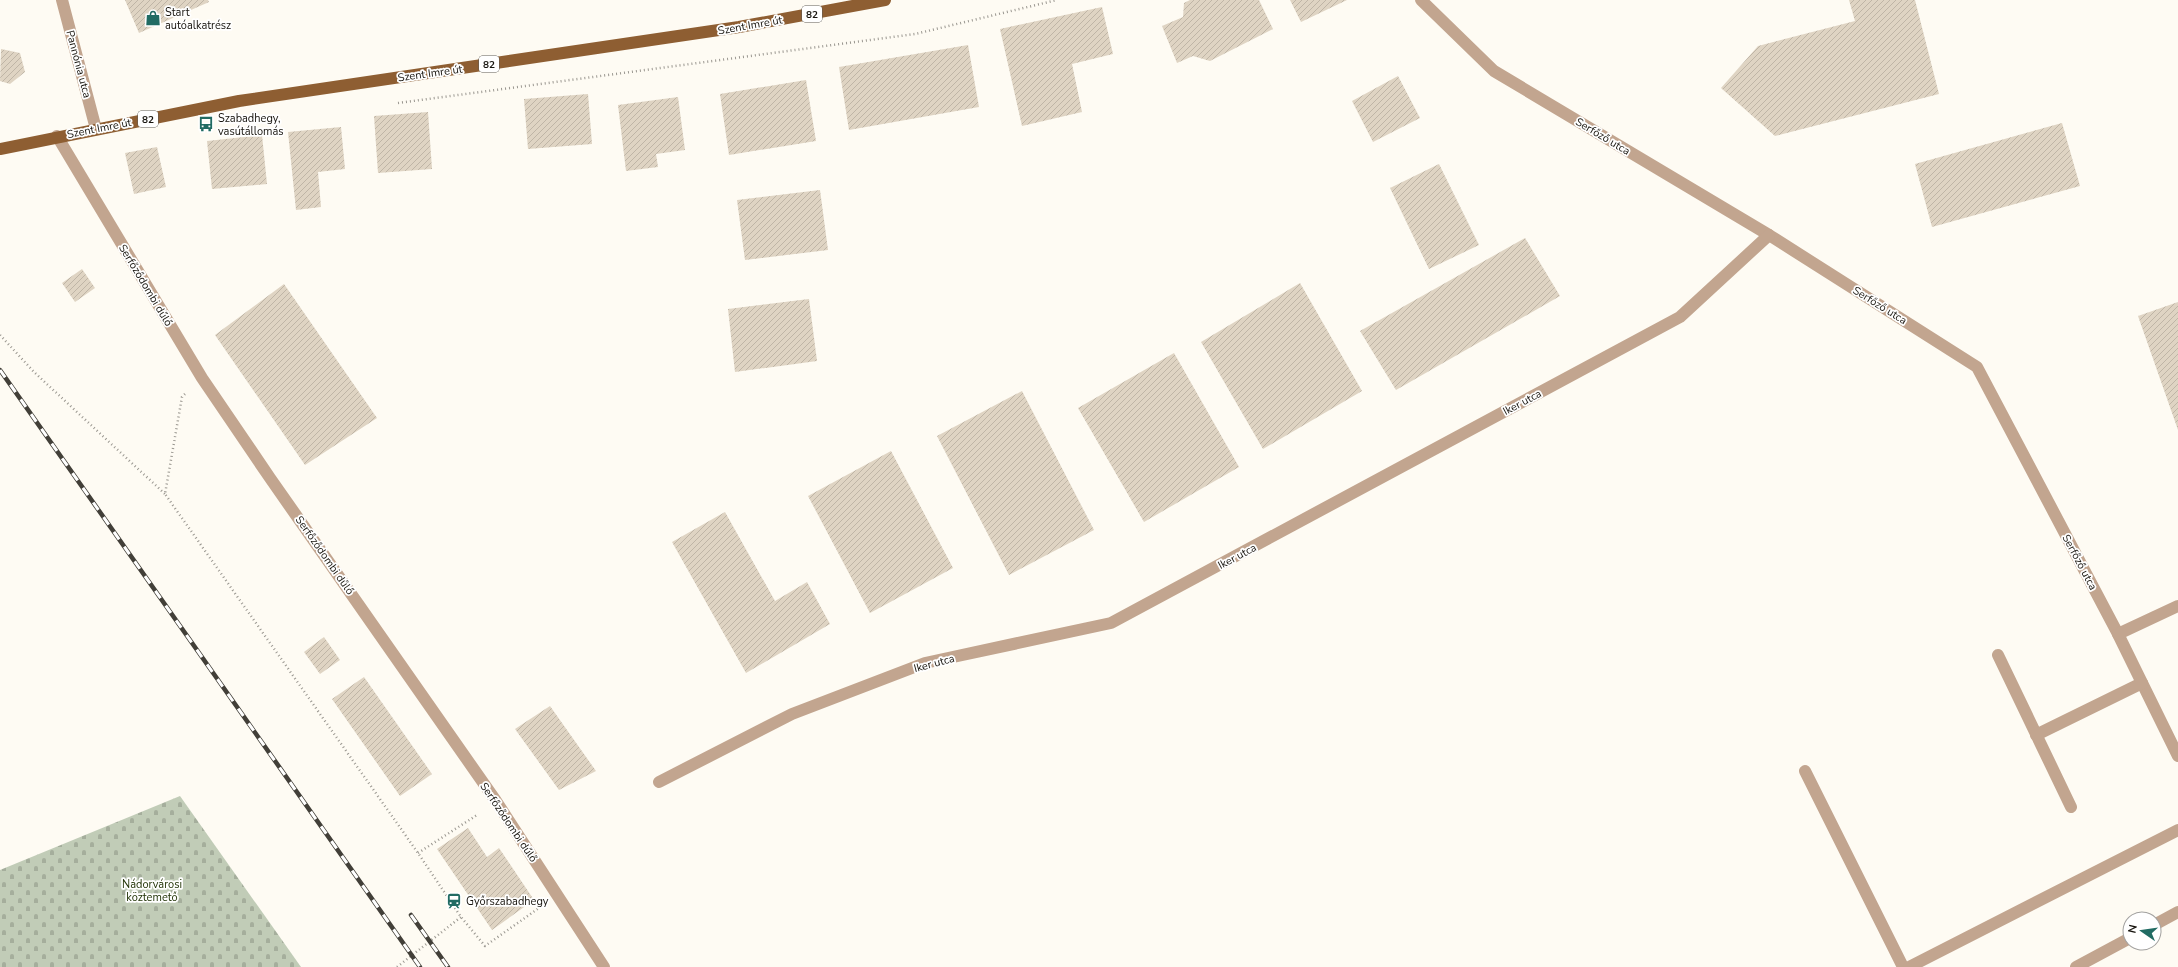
<svg xmlns="http://www.w3.org/2000/svg" width="2178" height="967" viewBox="0 0 2178 967" font-family="'Nunito Sans',sans-serif">
<style>
.cemetery{fill:url(#cemetery-stones)}
.building{fill:url(#building-hatch)}
.lines{fill:none;stroke-linecap:round;stroke-linejoin:round}
.path{stroke:#9a9790;stroke-width:2.5;stroke-dasharray:1 3;stroke-linecap:butt}
.minor{stroke:#c2a58f;stroke-width:12}
.major{stroke:#8e5e32;stroke-width:12}
.rail-casing{stroke:#423f38;stroke-width:4.5}
.rail{stroke:#fff;stroke-width:3;stroke-dasharray:9;stroke-linecap:butt}
.labels{text-anchor:middle;stroke-width:3.5;stroke-linejoin:round;paint-order:stroke}
.shield{fill:#fff;stroke:#5d5a56;stroke-width:1}
.shield-label{font-size:10px;font-weight:bold;fill:#17140e}
.poi-label{font-size:11px;fill:#17140e;stroke:#fff;text-anchor:start}
.street-label{font-size:11px;fill:#17140e;stroke:#fff}
.park-label{font-size:11px;fill:#223407;stroke:#fff}
</style>
<defs>
<pattern id="cemetery-stones" width="16" height="16" patternUnits="userSpaceOnUse"><rect width="16" height="16" fill="#c1ccb7"/><path d="M2 7V4a2 2 0 0 1 4 0v3zM10 15v-3a2 2 0 0 1 4 0v3z" fill="#a5ae9c"/></pattern>
<pattern id="building-hatch" width="6" height="6" patternUnits="userSpaceOnUse"><rect width="6" height="6" fill="#dfd4c3"/><path d="M-1 1l2-2M0 6l6-6M5 7l2-2" fill="none" stroke="#bfb5a6"/></pattern>
</defs>
<rect width="100%" height="100%" fill="#fefbf3"/>
<!-- cemetery -->
<path class="cemetery" d="M 180,796 L 301,967 L 0,967 L 0,870 Z"/>
<!-- building -->
<g class="building">
<path d="M 125,0 L 208,0 L 209,2 L 139,33 Z"/>
<path d="M 1190,0 L 1259,0 L 1273,29 L 1210,61 L 1193,56 L 1177,63 L 1162,26 L 1183,17 L 1184,3 Z"/>
<path d="M 1290,0 L 1347,0 L 1301,22 Z"/>
<path d="M 1849,0 L 1915,0 L 1939,94 L 1775,136 L 1721,88 L 1758,46 L 1855,21 Z"/>
<path d="M 1102,7 L 1113,54 L 1072,64 L 1082,112 L 1022,126 L 1000,29 Z"/>
<path d="M 968,45 L 979,107 L 849,130 L 839,67 Z"/>
<path d="M 1,49 L 20,53 L 25,72 L 10,84 L 0,81 Z"/>
<path d="M 1398,76 L 1420,118 L 1373,142 L 1352,101 Z"/>
<path d="M 806,80 L 816,141 L 729,155 L 720,94 Z"/>
<path d="M 588,94 L 592,144 L 528,149 L 524,99 Z"/>
<path d="M 678,97 L 685,150 L 656,154 L 658,167 L 626,171 L 618,105 Z"/>
<path d="M 428,112 L 432,169 L 378,173 L 374,116 Z"/>
<path d="M 2062,123 L 2080,186 L 1932,227 L 1915,164 Z"/>
<path d="M 341,127 L 345,169 L 318,172 L 321,207 L 296,210 L 288,132 Z"/>
<path d="M 262,135 L 267,184 L 212,189 L 207,141 Z"/>
<path d="M 157,147 L 166,187 L 134,194 L 125,153 Z"/>
<path d="M 1439,164 L 1479,245 L 1429,269 L 1390,188 Z"/>
<path d="M 820,190 L 828,250 L 745,260 L 737,200 Z"/>
<path d="M 1525,238 L 1560,296 L 1396,390 L 1360,331 Z"/>
<path d="M 82,269 L 95,288 L 75,302 L 62,283 Z"/>
<path d="M 1300,283 L 1362,391 L 1263,449 L 1201,342 Z"/>
<path d="M 284,284 L 377,418 L 305,465 L 215,335 Z"/>
<path d="M 809,299 L 817,361 L 735,372 L 728,309 Z"/>
<path d="M 2178,302 L 2178,430 L 2138,316 Z"/>
<path d="M 1174,353 L 1239,467 L 1144,522 L 1078,408 Z"/>
<path d="M 1022,391 L 1094,530 L 1009,575 L 937,436 Z"/>
<path d="M 891,451 L 953,568 L 870,613 L 808,496 Z"/>
<path d="M 725,512 L 775,601 L 807,582 L 830,624 L 746,673 L 672,542 Z"/>
<path d="M 324,637 L 340,660 L 320,674 L 304,652 Z"/>
<path d="M 364,677 L 432,774 L 400,796 L 332,699 Z"/>
<path d="M 550,706 L 596,771 L 559,790 L 515,729 Z"/>
<path d="M 468,828 L 487,857 L 499,848 L 534,900 L 492,930 L 437,849 Z"/>
</g>
<g class="lines">
<!-- path -->
<g class="path">
<path d="M 398,103 L 915,34 L 1057,0"/>
<path d="M 0,335 L 34,372 L 165,494"/>
<path d="M 185,394 L 182,397 L 165,494 L 418,853 L 461,917 L 485,946 L 539,908"/>
<path d="M 418,853 L 477,815"/>
<path d="M 397,967 L 461,917"/>
</g>
<!-- minor -->
<g class="minor">
<path d="M 62,0 L 96,129"/>
<path d="M 1421,0 L 1494,71 L 1769,235 L 1977,367 L 2118,634 L 2178,756"/>
<path d="M 57,136 L 202,378 L 270,478 L 496,801 L 604,967"/>
<path d="M 2118,634 L 2178,606"/>
<path d="M 1998,655 L 2071,807"/>
<path d="M 2036,735 L 2142,683"/>
<path d="M 1805,771 L 1903,967"/>
<path d="M 659,782 L 792,714 L 925,663 L 1111,623 L 1680,317 L 1769,235"/>
<path d="M 2154,925 L 2178,912"/>
<path d="M 1909,967 L 2178,830"/>
<path d="M 2076,967 L 2130,938"/>
</g>
<!-- major -->
<path class="major" d="M 0,149 L 239,101 L 739,27 L 885,0"/>
<defs>
<g id="rail">
<path d="M 0,370 L 420,967"/>
<path d="M 411,915 L 448,967"/>
</g>
</defs>
<!-- rail casing -->
<use href="#rail" class="rail-casing"/>
<!-- rail -->
<use href="#rail" class="rail"/>
</g>
<!-- icons -->
<defs>
<symbol id="shop-bare" viewBox="-9 -9 18 18"><path d="M-5-2.5h2.3a2.7 3.5 0 0 1 5.4 0H5L5.5 6h-11ZM-1.5-2.5h3a1.5 2.3 0 0 0-3 0Z" fill="#216b63" stroke="#fff" stroke-width="2.5" paint-order="stroke"/></symbol>
<symbol id="bus-bare" viewBox="-9 -9 18 18"><path d="M-5-6H5V4H4V6H2V4H-2V6H-4V4H-5ZM-3.5-4V0h7V-4ZM-3.5 1.2v1.5H-2V1.2ZM2 1.2v1.5H3.5V1.2Z" fill="#216b63" stroke="#fff" stroke-width="2.5" paint-order="stroke"/></symbol>
<symbol id="station-bare" viewBox="-9 -9 18 18"><path d="M-3-6H3Q5-6 5-4V2Q5 4 3 4L4.5 6H3L1.5 4h-3L-3 6H-4.5L-3 4Q-5 4-5 2V-4Q-5-6-3-6ZM-3.5-4v3h7v-3ZM-3.5 1v1.5H-2V1ZM2 1v1.5H3.5V1Z" fill="#216b63" stroke="#fff" stroke-width="2.5" paint-order="stroke"/></symbol>
</defs>
<g fill-rule="evenodd">
<use href="#shop-bare" x="142" y="7" width="22" height="22"/>
<use href="#bus-bare" x="195" y="113" width="22" height="22"/>
<use href="#station-bare" x="443" y="890" width="22" height="22"/>
</g>
<g class="labels">
<!-- shield labels -->
<g class="shield">
<rect x="802" y="6" width="20" height="16" rx="3"/>
<rect x="479" y="56" width="20" height="16" rx="3"/>
<rect x="138" y="111" width="20" height="16" rx="3"/>
</g>
<g class="shield-label">
<text x="812" y="18">82</text>
<text x="489" y="68">82</text>
<text x="148" y="123">82</text>
</g>
<!-- poi labels -->
<g class="poi-label">
<text x="165" y="16">Start<tspan x="165" dy="13">autóalkatrész</tspan></text>
<text x="218" y="122">Szabadhegy,<tspan x="218" dy="13">vasútállomás</tspan></text>
<text x="466" y="905">Győrszabadhegy</text>
</g>
<!-- street labels -->
<g class="street-label">
<text transform="translate(750 25) rotate(-10)" y="4">Szent Imre út</text>
<text transform="translate(79 64) rotate(75)" y="4">Pannónia utca</text>
<text transform="translate(430 73) rotate(-8)" y="4">Szent Imre út</text>
<text transform="translate(99 128) rotate(-11)" y="4">Szent Imre út</text>
<text transform="translate(1603 136) rotate(31)" y="4">Serfőző utca</text>
<text transform="translate(146 285) rotate(59)" y="4">Serfőződombi dűlő</text>
<text transform="translate(1880 305) rotate(32)" y="4">Serfőző utca</text>
<text transform="translate(1522 402) rotate(-28)" y="4">Iker utca</text>
<text transform="translate(325 555) rotate(55)" y="4">Serfőződombi dűlő</text>
<text transform="translate(1237 556) rotate(-28)" y="4">Iker utca</text>
<text transform="translate(2080 562) rotate(62)" y="4">Serfőző utca</text>
<text transform="translate(934 663) rotate(-15)" y="4">Iker utca</text>
<text transform="translate(509 822) rotate(56)" y="4">Serfőződombi dűlő</text>
</g>
<!-- park labels -->
<g class="park-label">
<text x="152" y="888">Nádorvárosi<tspan x="152" dy="13">köztemető</tspan></text>
</g>
</g>
<!-- north arrow -->
<g transform="translate(2142 931) rotate(283)"><circle r="19" fill="#ffffff" stroke="#a2a19f"/>
<path d="M0-3L7 15L0 10L-7 15Z" fill="#216b63"/>
<text y="-6" font-size="11" font-weight="bold" text-anchor="middle" fill="#17140e">N</text>
</g>
</svg>
